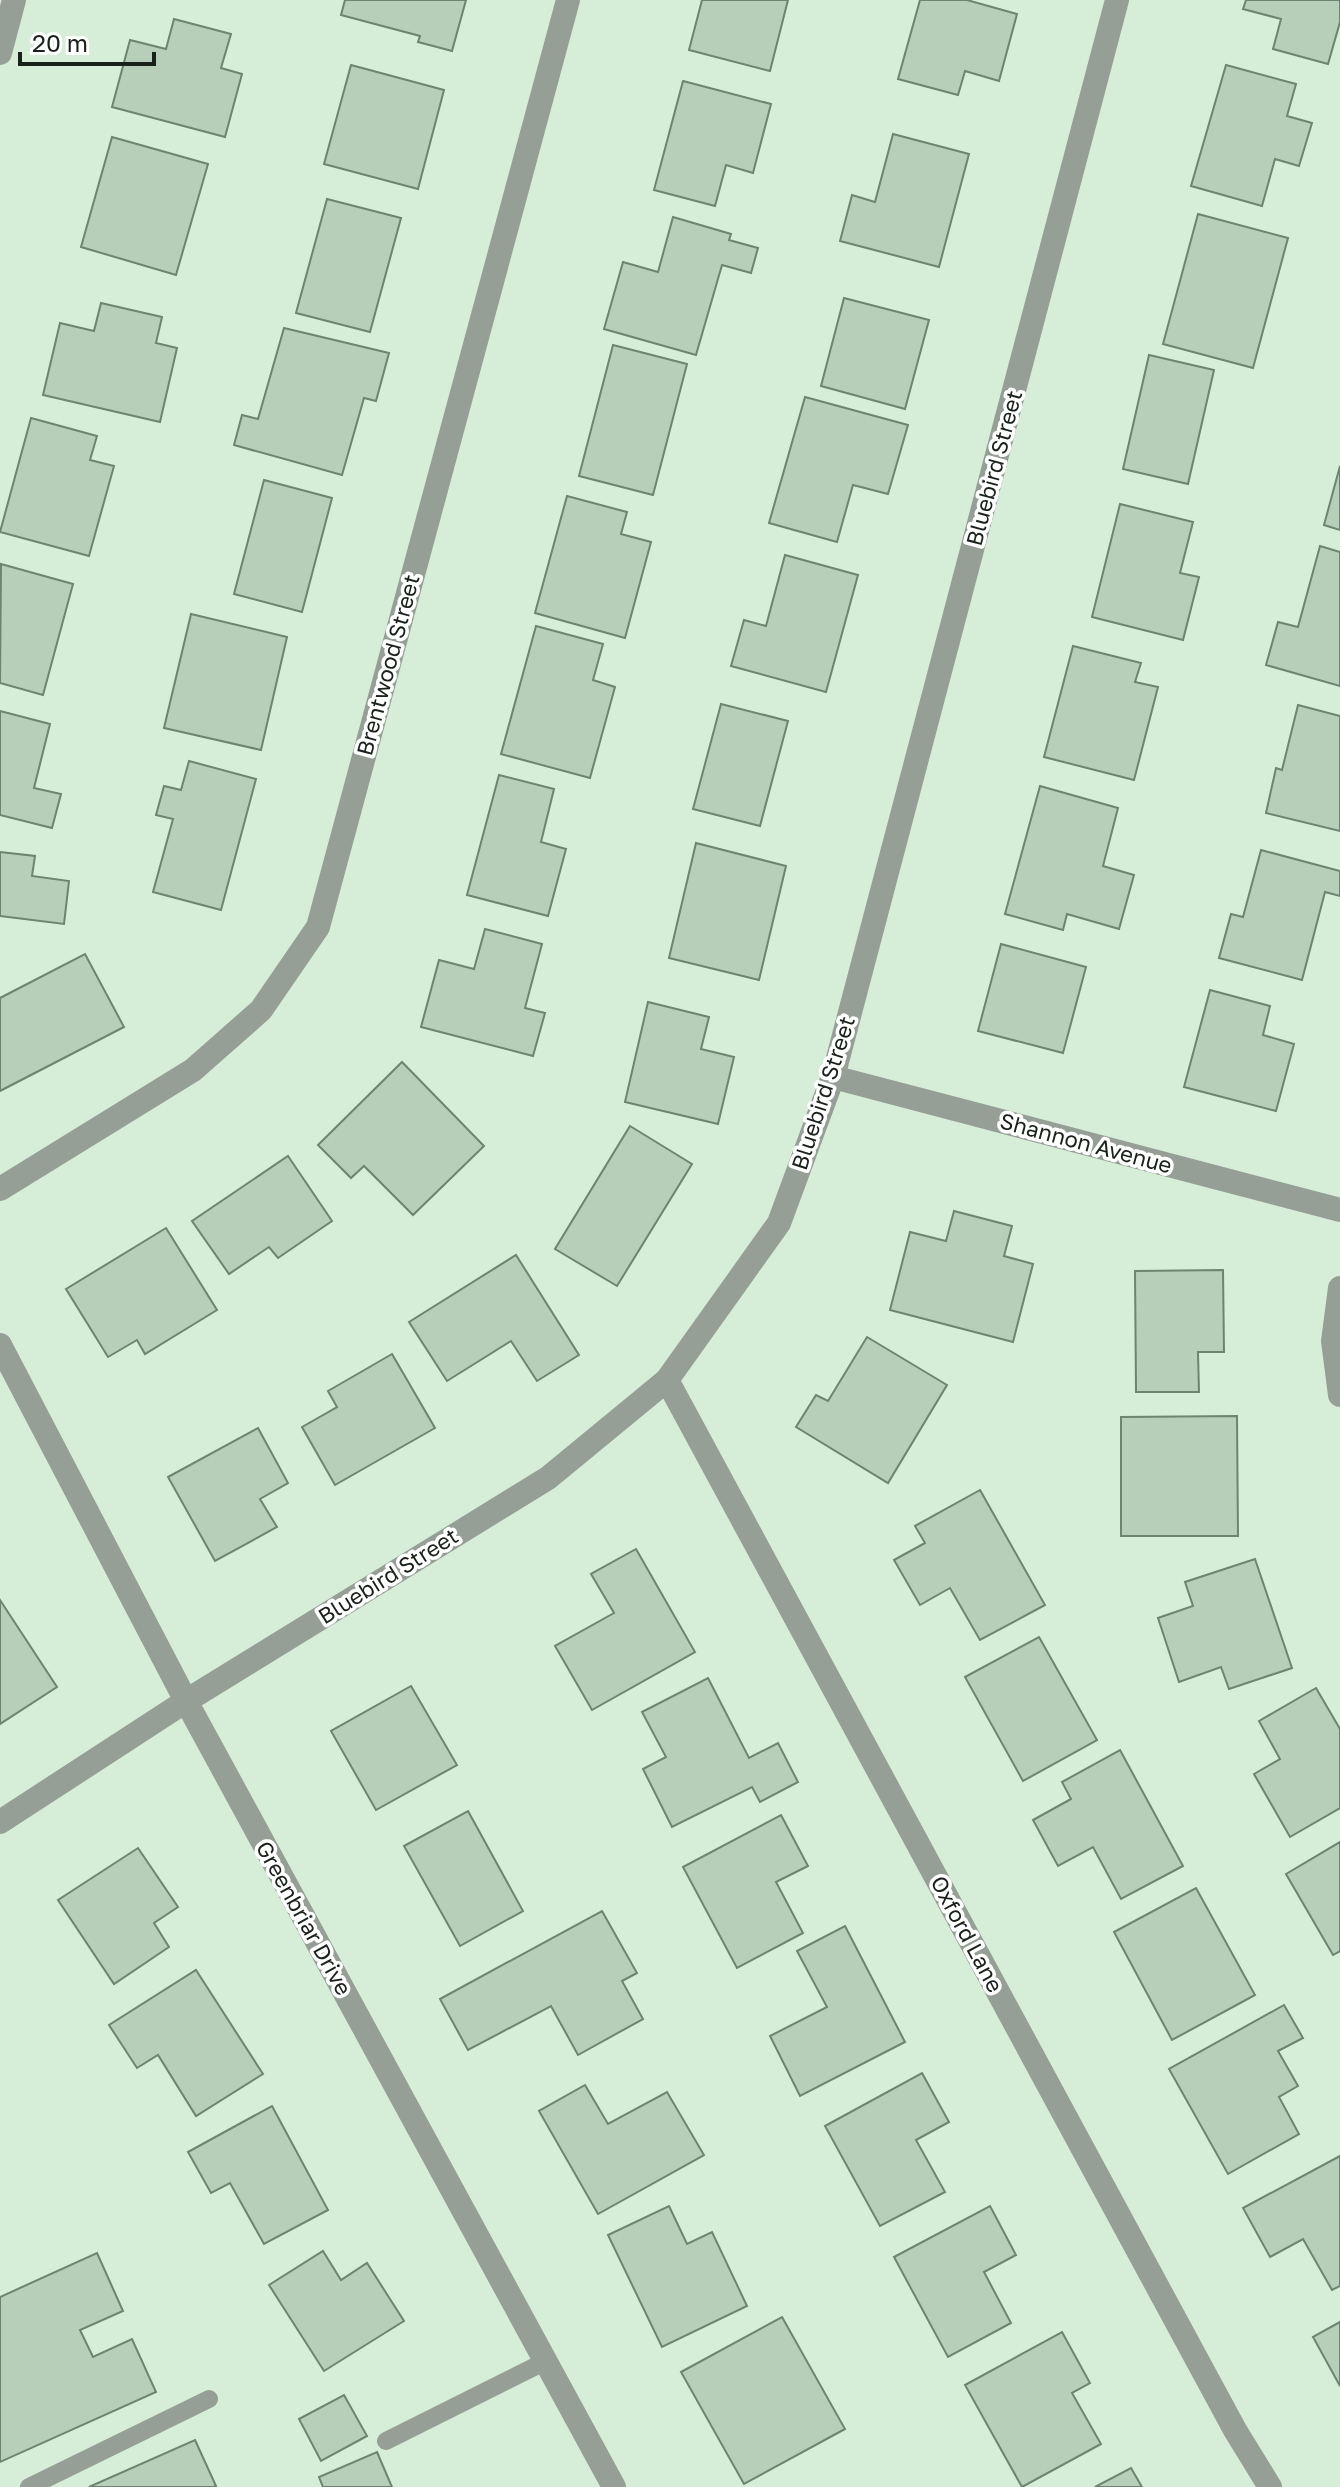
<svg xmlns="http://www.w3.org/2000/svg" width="1340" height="2487" viewBox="0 0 1340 2487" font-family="'Golos Text',sans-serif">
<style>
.building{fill:#b7ceb9;stroke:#6e8370;stroke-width:2}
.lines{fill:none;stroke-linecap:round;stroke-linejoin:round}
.lane{stroke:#959f96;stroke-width:18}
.street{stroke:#959f96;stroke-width:24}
.labels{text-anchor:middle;stroke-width:7;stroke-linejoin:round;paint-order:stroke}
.street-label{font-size:22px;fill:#19221a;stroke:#fff}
</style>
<rect width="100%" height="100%" fill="#d6eed8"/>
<!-- building -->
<g class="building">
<path d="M 345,0 L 466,0 L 452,51 L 418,42 L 420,36 L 341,15 Z"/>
<path d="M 702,0 L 788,0 L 770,71 L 689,50 Z"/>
<path d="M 920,0 L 967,0 L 1017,14 L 999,81 L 965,71 L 958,95 L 898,79 Z"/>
<path d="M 1246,0 L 1340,0 L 1340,22 L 1328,64 L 1273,49 L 1281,19 L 1243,9 Z"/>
<path d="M 174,19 L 231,34 L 221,68 L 242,74 L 225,137 L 112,107 L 130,40 L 166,49 Z"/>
<path d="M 351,65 L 444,90 L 418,189 L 324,164 Z"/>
<path d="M 1226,65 L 1296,84 L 1287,116 L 1312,123 L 1299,166 L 1275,159 L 1262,206 L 1191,186 Z"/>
<path d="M 683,81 L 771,104 L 753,173 L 726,165 L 715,206 L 654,190 Z"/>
<path d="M 893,134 L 969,154 L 939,267 L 840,241 L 852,195 L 875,202 Z"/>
<path d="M 112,137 L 208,164 L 176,275 L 81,247 Z"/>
<path d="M 327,199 L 401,218 L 370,332 L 296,313 Z"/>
<path d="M 1198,214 L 1288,238 L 1253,368 L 1163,344 Z"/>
<path d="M 673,217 L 731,234 L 729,240 L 758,248 L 751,273 L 722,265 L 696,355 L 604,329 L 623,262 L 658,272 Z"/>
<path d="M 844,298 L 929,320 L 905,409 L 821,386 Z"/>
<path d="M 101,303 L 162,317 L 156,343 L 177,348 L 160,422 L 43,395 L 60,323 L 94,331 Z"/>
<path d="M 284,328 L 389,353 L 376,401 L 364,398 L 342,475 L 234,445 L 242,415 L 258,419 Z"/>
<path d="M 613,345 L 687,364 L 653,495 L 579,476 Z"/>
<path d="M 1149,355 L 1214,370 L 1188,484 L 1123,469 Z"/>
<path d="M 805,397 L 908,425 L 888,494 L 853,485 L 837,542 L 769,523 Z"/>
<path d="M 31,418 L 97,436 L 90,460 L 114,466 L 89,556 L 0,532 Z"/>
<path d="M 1340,466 L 1340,530 L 1324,525 Z"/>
<path d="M 264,480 L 332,498 L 302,612 L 234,594 Z"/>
<path d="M 567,496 L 627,512 L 621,534 L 651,542 L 625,638 L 535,613 Z"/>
<path d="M 1120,504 L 1193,522 L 1180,573 L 1199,577 L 1183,640 L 1092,617 Z"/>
<path d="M 1320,546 L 1340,552 L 1340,686 L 1266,665 L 1278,622 L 1298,627 Z"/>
<path d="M 785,555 L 858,575 L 826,692 L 731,666 L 744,620 L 766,626 Z"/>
<path d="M 1,564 L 73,584 L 43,695 L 0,683 Z"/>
<path d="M 191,614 L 287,637 L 261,750 L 164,728 Z"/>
<path d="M 536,626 L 603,644 L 593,680 L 615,687 L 590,778 L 501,754 Z"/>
<path d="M 1073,646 L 1141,663 L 1135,682 L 1158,687 L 1134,780 L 1044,757 Z"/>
<path d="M 721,704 L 788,721 L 760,826 L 693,809 Z"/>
<path d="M 1298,705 L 1340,716 L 1340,831 L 1266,813 L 1276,768 L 1282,770 Z"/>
<path d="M 0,711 L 50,724 L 34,788 L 61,794 L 52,828 L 0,815 Z"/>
<path d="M 189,761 L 256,779 L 221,910 L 153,892 L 173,819 L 156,815 L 164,786 L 181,790 Z"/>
<path d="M 499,775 L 554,789 L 541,842 L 566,849 L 548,916 L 467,895 Z"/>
<path d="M 1040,786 L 1118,808 L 1103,866 L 1134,875 L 1119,929 L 1067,914 L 1063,930 L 1005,914 Z"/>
<path d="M 696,843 L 786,866 L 759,980 L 669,958 Z"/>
<path d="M 1261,850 L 1340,871 L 1340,896 L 1325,892 L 1302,980 L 1219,958 L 1231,914 L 1243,917 Z"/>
<path d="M 0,852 L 35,856 L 32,876 L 69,881 L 64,924 L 0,916 Z"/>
<path d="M 485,929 L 542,944 L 525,1008 L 545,1013 L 533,1056 L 421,1027 L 439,960 L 474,969 Z"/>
<path d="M 1001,944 L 1086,967 L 1063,1053 L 978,1031 Z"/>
<path d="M 85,954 L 124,1027 L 0,1091 L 0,998 Z"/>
<path d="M 1210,990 L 1270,1006 L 1263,1035 L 1294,1044 L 1276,1111 L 1184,1087 Z"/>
<path d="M 648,1002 L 709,1017 L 701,1049 L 734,1057 L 718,1124 L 625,1102 Z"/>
<path d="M 402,1062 L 484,1146 L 413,1215 L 364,1166 L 351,1178 L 318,1145 Z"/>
<path d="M 630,1126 L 692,1164 L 617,1286 L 555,1249 Z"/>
<path d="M 288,1156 L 332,1221 L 278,1258 L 269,1247 L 229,1274 L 192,1221 Z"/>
<path d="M 954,1211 L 1012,1226 L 1004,1256 L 1033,1264 L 1013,1342 L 890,1310 L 910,1232 L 946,1241 Z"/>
<path d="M 166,1228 L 217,1310 L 145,1354 L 137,1340 L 108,1357 L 66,1289 Z"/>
<path d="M 516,1255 L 579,1355 L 537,1381 L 511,1341 L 447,1381 L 409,1322 Z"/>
<path d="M 1223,1270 L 1224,1352 L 1198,1352 L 1199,1392 L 1136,1392 L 1135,1271 Z"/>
<path d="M 867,1337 L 947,1385 L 888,1483 L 796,1427 L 816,1395 L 828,1401 Z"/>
<path d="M 392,1354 L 435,1428 L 335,1485 L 302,1427 L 337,1407 L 328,1391 Z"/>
<path d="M 1237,1416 L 1238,1536 L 1121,1536 L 1121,1417 Z"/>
<path d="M 258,1428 L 288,1483 L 260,1499 L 277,1527 L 215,1561 L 168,1477 Z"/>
<path d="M 980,1490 L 1045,1605 L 980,1640 L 950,1588 L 920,1605 L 894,1560 L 925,1543 L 915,1526 Z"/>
<path d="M 636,1549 L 695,1652 L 592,1710 L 555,1646 L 614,1613 L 591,1574 Z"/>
<path d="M 1255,1559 L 1292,1668 L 1229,1689 L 1221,1667 L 1179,1682 L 1158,1618 L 1193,1606 L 1185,1582 Z"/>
<path d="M 0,1600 L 57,1687 L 0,1724 Z"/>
<path d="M 1039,1637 L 1097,1740 L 1023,1781 L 965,1677 Z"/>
<path d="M 708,1678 L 749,1758 L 778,1743 L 798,1782 L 760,1802 L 752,1787 L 672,1827 L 643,1769 L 666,1757 L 642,1712 Z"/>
<path d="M 411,1686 L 457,1765 L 376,1810 L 331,1731 Z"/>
<path d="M 1316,1688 L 1340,1729 L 1340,1808 L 1290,1837 L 1254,1774 L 1280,1759 L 1259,1721 Z"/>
<path d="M 1120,1750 L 1183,1866 L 1121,1899 L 1093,1847 L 1058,1866 L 1033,1820 L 1071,1799 L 1062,1782 Z"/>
<path d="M 468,1811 L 523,1911 L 460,1946 L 404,1846 Z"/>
<path d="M 781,1815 L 808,1866 L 776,1882 L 803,1933 L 737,1968 L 683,1867 Z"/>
<path d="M 1340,1842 L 1340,1951 L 1333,1955 L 1286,1874 Z"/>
<path d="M 138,1848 L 178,1907 L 154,1923 L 169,1947 L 114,1984 L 58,1900 Z"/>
<path d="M 1196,1888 L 1255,1995 L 1172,2040 L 1114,1932 Z"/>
<path d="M 602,1911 L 637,1973 L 622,1981 L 643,2019 L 578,2055 L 551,2006 L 468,2050 L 440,1999 Z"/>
<path d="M 845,1926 L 905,2042 L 800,2096 L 770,2036 L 827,2007 L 797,1951 Z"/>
<path d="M 196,1970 L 263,2074 L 196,2116 L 158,2055 L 137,2068 L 109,2025 Z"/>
<path d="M 1284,2005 L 1303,2038 L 1278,2051 L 1298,2086 L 1279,2097 L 1299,2134 L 1228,2174 L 1169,2069 Z"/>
<path d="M 922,2073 L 949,2122 L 916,2140 L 945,2192 L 880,2226 L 825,2126 Z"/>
<path d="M 585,2085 L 608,2124 L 667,2092 L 704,2155 L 598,2214 L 539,2111 Z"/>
<path d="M 272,2106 L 328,2210 L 264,2244 L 230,2183 L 211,2193 L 188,2152 Z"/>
<path d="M 1340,2156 L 1340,2286 L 1332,2290 L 1303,2239 L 1270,2257 L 1243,2208 Z"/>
<path d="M 669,2206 L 687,2244 L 712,2232 L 747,2306 L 662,2347 L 608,2235 Z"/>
<path d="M 990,2206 L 1016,2255 L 984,2272 L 1011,2323 L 948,2357 L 894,2257 Z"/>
<path d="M 323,2251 L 341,2280 L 367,2263 L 404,2321 L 324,2371 L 269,2285 Z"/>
<path d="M 97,2253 L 123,2311 L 80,2330 L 93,2357 L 132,2339 L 156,2392 L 0,2462 L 0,2297 Z"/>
<path d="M 782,2317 L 845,2429 L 744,2484 L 681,2372 Z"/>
<path d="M 1340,2322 L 1340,2386 L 1313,2337 Z"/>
<path d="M 1062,2332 L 1090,2383 L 1072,2393 L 1101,2444 L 1022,2487 L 965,2385 Z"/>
<path d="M 344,2395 L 367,2436 L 321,2461 L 299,2419 Z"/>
<path d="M 195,2440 L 216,2486 L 213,2487 L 89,2487 Z"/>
<path d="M 377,2452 L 392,2487 L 323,2487 L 319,2477 Z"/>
<path d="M 1131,2468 L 1142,2487 L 1095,2487 Z"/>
</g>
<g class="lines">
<!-- lane -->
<g class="lane">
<path d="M 386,2441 L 546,2361"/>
<path d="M 29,2487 L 209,2399"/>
</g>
<!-- street -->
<g class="street">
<path d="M 0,53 L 14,0"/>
<path d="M 833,1077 L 1340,1210"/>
<path d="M 0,1189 L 193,1070 L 261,1010 L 318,927 L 568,0"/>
<path d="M 1340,1288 L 1333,1341 L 1340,1395"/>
<path d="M 0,1345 L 186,1701 L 614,2487"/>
<path d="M 667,1380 L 1235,2430 L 1270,2487"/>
<path d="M 0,1822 L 186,1701 L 548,1478 L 667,1380 L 779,1223 L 833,1077 L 1117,0"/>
</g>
</g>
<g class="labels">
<!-- street labels -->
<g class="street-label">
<text transform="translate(994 468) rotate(-75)" y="8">Bluebird Street</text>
<text transform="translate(388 665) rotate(-75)" y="8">Brentwood Street</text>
<text transform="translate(823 1093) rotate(-72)" y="8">Bluebird Street</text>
<text transform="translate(1086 1143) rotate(15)" y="8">Shannon Avenue</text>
<text transform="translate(388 1576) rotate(-32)" y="8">Bluebird Street</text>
<text transform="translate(304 1918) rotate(61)" y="8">Greenbriar Drive</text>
<text transform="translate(967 1934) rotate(62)" y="8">Oxford Lane</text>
</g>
</g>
<!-- scale -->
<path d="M20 52v12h134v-12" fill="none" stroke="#19221a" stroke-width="4"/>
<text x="32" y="52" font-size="24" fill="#19221a" stroke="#ffffff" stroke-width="6" paint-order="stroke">20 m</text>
</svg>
